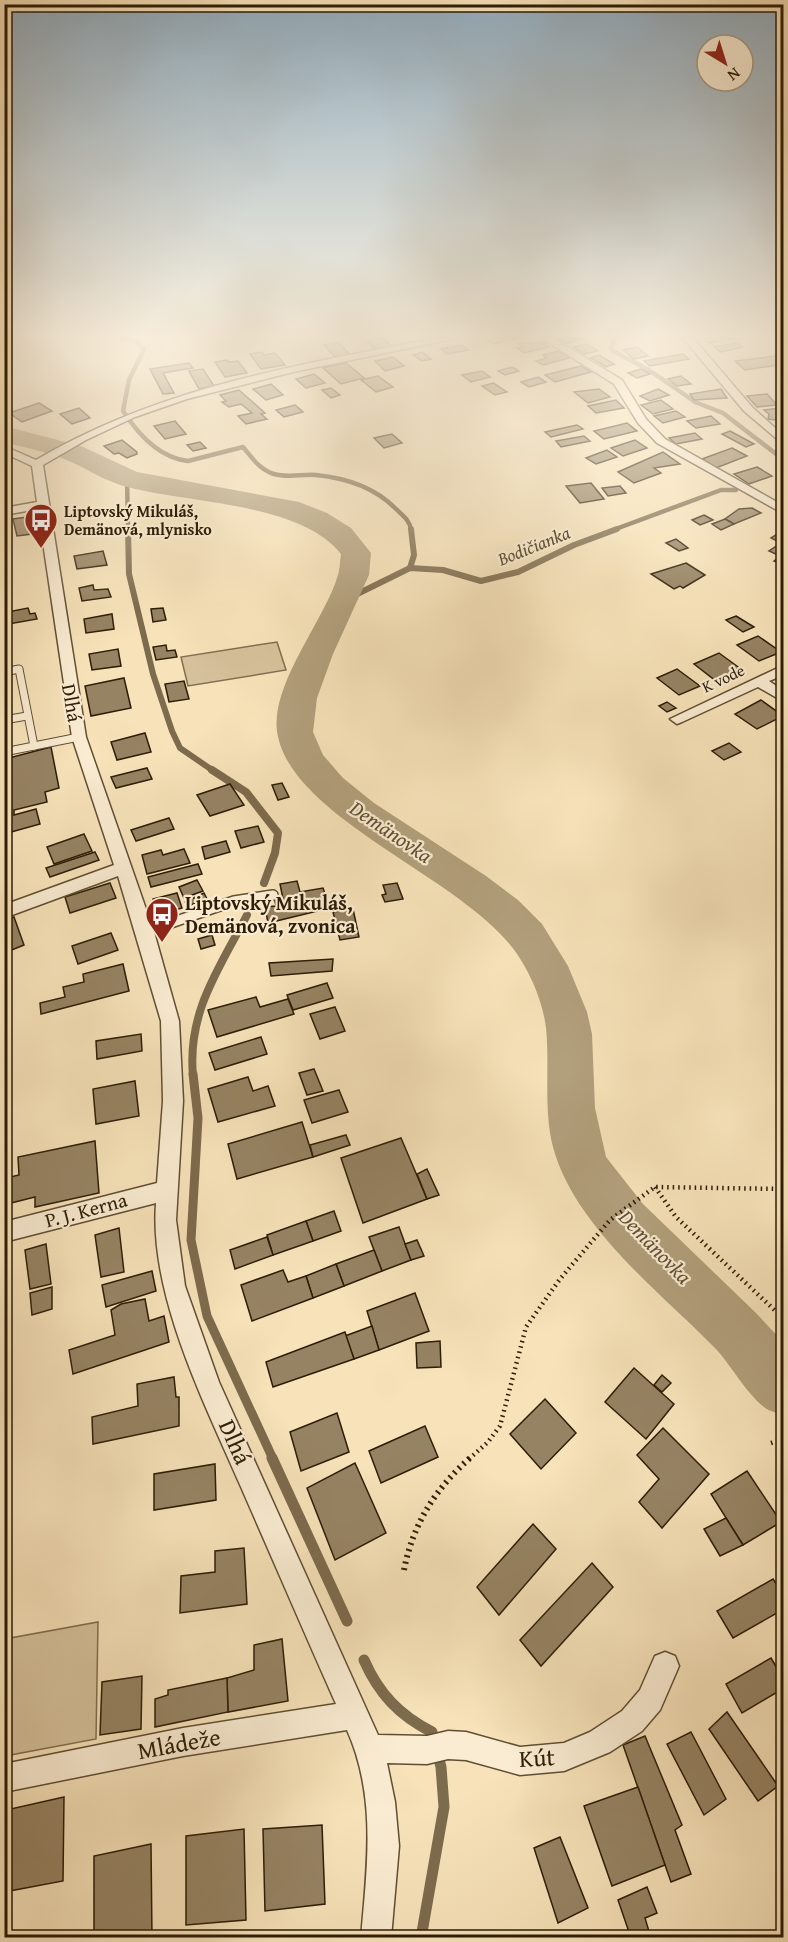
<svg xmlns="http://www.w3.org/2000/svg" width="788" height="1942" viewBox="0 0 788 1942" font-family="'Gentium Book Plus',serif">
<style>
.green{fill:#d5c19b;stroke:#816f50;stroke-width:1.5}
.lines{fill:none;stroke-linecap:round;stroke-linejoin:round}
.stream-far4{stroke:#7d6b4d;stroke-width:4.5}
.stream-far3{stroke:#7d6b4d;stroke-width:6}
.stream-far2{stroke:#7d6b4d;stroke-width:8}
.stream-far1{stroke:#7d6b4d;stroke-width:9}
.stream{stroke:#7d6b4d;stroke-width:11}
.river{fill:#b29f7c;fill-rule:evenodd}
.building{fill:#968363;stroke:#2d1d06;stroke-width:1.5}
.lane-far1-casing{stroke:#604e33;stroke-width:9}
.lane-casing{stroke:#604e33;stroke-width:12}
.street-casing{stroke:#604e33;stroke-width:3}
.path-far1{stroke:#2d1d06;stroke-width:4.5;stroke-dasharray:1.5 4;stroke-linecap:butt}
.path{stroke:#2d1d06;stroke-width:6;stroke-dasharray:2 4.5;stroke-linecap:butt}
.lane-far1{stroke:#faecd2;stroke-width:7}
.lane{stroke:#faecd2;stroke-width:9}
.street{fill:#faecd2;fill-rule:evenodd}
.labels{text-anchor:middle;stroke-width:4.5;stroke-linejoin:round;paint-order:stroke}
.far-poi-label{font-size:16px;font-weight:bold;fill:#2d1d06;stroke:#faecd2;text-anchor:start}
.far-street-label{font-size:16px;fill:#2d1d06;stroke:#faecd2}
.far-water-label{font-size:18px;font-style:italic;fill:#625135;stroke:#faecd2}
.street-label{font-size:20px;fill:#2d1d06;stroke:#faecd2}
.poi-label{font-size:20px;font-weight:bold;fill:#2d1d06;stroke:#faecd2;text-anchor:start}
.water-label{font-size:21px;font-style:italic;fill:#625135;stroke:#faecd2}
.near-street-label{font-size:24px;fill:#2d1d06;stroke:#faecd2}
</style>
<rect width="100%" height="100%" fill="#f7e2b9"/>
<filter id="stains"><feTurbulence type="fractalNoise" baseFrequency=".00333" numOctaves="4"/><feColorMatrix values="0 0 0 0 .2 0 0 0 0 .09 0 0 0 0 .02 0 0 0 .5 -.17"/></filter>
<radialGradient id="worn" r=".72"><stop offset=".6" stop-color="#630" stop-opacity="0"/><stop offset="1" stop-color="#630" stop-opacity=".3"/></radialGradient>
<!-- green -->
<g class="green">
<path d="M 277,642 L 286,670 L 188,686 L 181,657 Z"/>
<path d="M 98,1622 L 96,1739 L 5,1756 L 5,1639 Z"/>
</g>
<g class="lines">
<!-- stream-far4 -->
<g class="stream-far4">
<path d="M 122,338 L 137,342 L 144,349 L 129,380 L 123,411 C 138,434 159,458 188,461 L 243,447 C 252,458 260,470 274,474 C 288,478 302,474 316,475 C 346,478 374,487 395,508 C 402,515 410,520 411,530"/>
<path d="M 615,338 L 611,348 L 613,351 L 649,370 L 695,402 L 723,413 L 784,460"/>
<path d="M 127,478 L 128,530"/>
<path d="M 613,530 L 721,490 L 736,490"/>
</g>
<!-- stream-far3 -->
<g class="stream-far3">
<path d="M 128,529 L 129,574 L 153,674 L 172,731 L 180,748 L 215,772"/>
<path d="M 410,568 L 414,555 L 411,529"/>
<path d="M 343,601 L 410,568 L 443,570 L 481,581 L 518,572 L 574,545 L 617,529"/>
</g>
<!-- stream-far2 -->
<g class="stream-far2">
<path d="M 212,770 L 246,792 L 278,833 L 275,853 L 264,883"/>
<path d="M 193,1076 C 187,1012 219,969 247,915"/>
</g>
<!-- stream-far1 -->
<path class="stream-far1" d="M 193,1074 L 198,1118 L 191,1240 L 207,1316 L 273,1459"/>
<!-- stream -->
<g class="stream">
<path d="M 272,1458 L 347,1621"/>
<path d="M 364,1660 C 379,1694 399,1715 432,1732 L 441,1767 L 444,1807 L 421,1938"/>
</g>
<!-- river -->
<path class="river" d="M 4,426 L 81,446 L 137,472 L 299,502 L 327,513 L 351,528 L 371,553 L 369,575 L 333,654 L 317,698 L 313,732 L 323,755 L 343,778 L 374,803 L 486,876 L 518,900 L 542,924 L 568,966 L 587,1012 L 592,1034 L 595,1108 L 606,1157 L 643,1204 L 756,1313 L 784,1343 L 784,1415 C 777,1413 769,1411 764,1407 C 746,1393 731,1365 715,1348 C 660,1292 574,1226 553,1147 C 543,1107 550,1067 546,1028 C 543,1003 532,977 519,957 C 470,879 289,820 277,731 C 271,683 325,620 338,575 C 340,569 340,560 341,554 C 300,501 184,504 120,485 C 99,478 81,465 62,458 C 43,451 23,447 4,442 Z"/>
</g>
<!-- building -->
<g class="building">
<path d="M 384,338 L 392,347 L 376,350 L 367,341 Z"/>
<path d="M 495,338 L 520,338 L 493,344 L 487,340 Z"/>
<path d="M 562,338 L 584,338 L 565,344 L 557,339 Z"/>
<path d="M 702,338 L 738,338 L 709,343 Z"/>
<path d="M 338,342 L 350,355 L 336,358 L 324,345 Z"/>
<path d="M 529,342 L 533,344 L 542,342 L 549,347 L 524,353 L 517,348 L 523,347 L 519,344 Z"/>
<path d="M 736,343 L 743,347 L 721,352 L 714,347 Z"/>
<path d="M 587,344 L 598,351 L 585,354 L 573,347 Z"/>
<path d="M 462,345 L 468,350 L 447,354 L 441,349 Z"/>
<path d="M 637,347 L 648,356 L 634,359 L 623,350 Z"/>
<path d="M 559,351 L 569,358 L 543,365 L 536,361 L 546,358 L 543,355 Z"/>
<path d="M 262,352 L 264,355 L 275,353 L 285,365 L 261,369 L 250,354 Z"/>
<path d="M 422,352 L 431,359 L 422,361 L 413,355 Z"/>
<path d="M 683,354 L 689,359 L 650,366 L 644,361 Z"/>
<path d="M 599,355 L 614,364 L 606,367 L 591,358 Z"/>
<path d="M 784,355 L 784,364 L 745,370 L 735,361 Z"/>
<path d="M 393,357 L 404,366 L 385,371 L 375,361 Z"/>
<path d="M 227,360 L 229,362 L 238,361 L 247,373 L 225,377 L 215,362 Z"/>
<path d="M 189,363 L 193,368 L 163,373 L 174,393 L 163,394 L 150,369 Z"/>
<path d="M 346,363 L 364,378 L 341,384 L 323,368 Z"/>
<path d="M 581,366 L 591,372 L 555,382 L 545,375 Z"/>
<path d="M 512,367 L 519,371 L 505,375 L 498,371 Z"/>
<path d="M 203,369 L 214,386 L 199,389 L 189,371 Z"/>
<path d="M 641,369 L 650,374 L 637,378 L 628,373 Z"/>
<path d="M 482,371 L 490,377 L 471,382 L 462,375 Z"/>
<path d="M 314,374 L 325,383 L 306,388 L 296,379 Z"/>
<path d="M 378,376 L 393,387 L 376,392 L 361,380 Z"/>
<path d="M 681,376 L 691,384 L 677,386 L 668,379 Z"/>
<path d="M 538,377 L 546,382 L 529,387 L 521,382 Z"/>
<path d="M 493,383 L 507,392 L 495,395 L 482,386 Z"/>
<path d="M 271,384 L 283,395 L 266,400 L 253,389 Z"/>
<path d="M 331,388 L 340,395 L 331,398 L 322,390 Z"/>
<path d="M 599,389 L 610,397 L 588,403 L 574,392 Z"/>
<path d="M 658,389 L 669,395 L 650,401 L 640,396 Z"/>
<path d="M 721,389 L 727,398 L 694,400 L 690,394 Z"/>
<path d="M 239,390 L 265,413 L 261,414 L 267,419 L 246,424 L 238,416 L 252,413 L 241,404 L 229,407 L 222,402 L 226,401 L 220,395 Z"/>
<path d="M 767,394 L 777,405 L 757,407 L 747,396 Z"/>
<path d="M 616,400 L 624,408 L 596,413 L 588,406 Z"/>
<path d="M 661,400 L 673,409 L 653,414 L 641,405 Z"/>
<path d="M 39,403 L 52,411 L 22,422 L 9,413 Z"/>
<path d="M 295,405 L 303,412 L 284,417 L 276,410 Z"/>
<path d="M 79,408 L 90,418 L 72,424 L 60,414 Z"/>
<path d="M 780,408 L 784,411 L 784,421 L 768,419 L 769,414 L 764,410 Z"/>
<path d="M 676,411 L 685,417 L 663,423 L 654,416 Z"/>
<path d="M 711,416 L 720,424 L 696,428 L 687,421 Z"/>
<path d="M 175,421 L 186,434 L 165,439 L 154,426 Z"/>
<path d="M 627,423 L 637,431 L 604,439 L 594,431 Z"/>
<path d="M 577,425 L 583,429 L 551,437 L 545,432 Z"/>
<path d="M 730,431 L 754,444 L 746,447 L 722,434 Z"/>
<path d="M 695,433 L 702,439 L 676,444 L 669,438 Z"/>
<path d="M 392,434 L 402,443 L 384,448 L 374,438 Z"/>
<path d="M 584,436 L 590,441 L 561,447 L 556,441 Z"/>
<path d="M 122,440 L 137,452 L 137,454 L 127,458 L 119,453 L 114,454 L 104,446 Z"/>
<path d="M 635,440 L 647,448 L 623,456 L 611,448 Z"/>
<path d="M 200,442 L 206,448 L 193,451 L 187,445 Z"/>
<path d="M 732,448 L 747,456 L 716,468 L 702,459 Z"/>
<path d="M 607,450 L 617,457 L 596,464 L 586,458 Z"/>
<path d="M 663,452 L 680,464 L 654,468 L 661,473 L 634,483 L 618,472 Z"/>
<path d="M 757,467 L 772,476 L 749,484 L 734,474 Z"/>
<path d="M 591,483 L 604,499 L 580,503 L 566,486 Z"/>
<path d="M 620,486 L 626,493 L 608,496 L 602,488 Z"/>
<path d="M 752,508 L 761,513 L 734,524 L 725,519 L 739,509 Z"/>
<path d="M 704,515 L 713,520 L 700,525 L 692,520 Z"/>
<path d="M 27,517 L 32,534 L 17,536 L 13,519 Z"/>
<path d="M 725,519 L 734,524 L 721,530 L 712,524 Z"/>
<path d="M 782,531 L 784,532 L 784,565 L 774,561 L 780,556 L 769,551 L 781,543 L 771,538 Z"/>
<path d="M 676,539 L 688,548 L 679,551 L 666,543 Z"/>
<path d="M 103,551 L 107,565 L 77,569 L 74,556 Z"/>
<path d="M 686,563 L 705,575 L 683,588 L 680,586 L 674,589 L 651,574 Z"/>
<path d="M 93,585 L 94,590 L 108,589 L 111,597 L 82,601 L 79,588 Z"/>
<path d="M 28,608 L 30,614 L 35,613 L 37,619 L 9,624 L 7,612 Z"/>
<path d="M 163,608 L 166,620 L 153,622 L 151,609 Z"/>
<path d="M 112,614 L 114,629 L 86,633 L 84,619 Z"/>
<path d="M 736,616 L 754,627 L 743,632 L 726,620 Z"/>
<path d="M 758,636 L 781,652 L 759,661 L 737,645 Z"/>
<path d="M 166,645 L 167,651 L 175,650 L 177,657 L 156,660 L 153,647 Z"/>
<path d="M 118,649 L 121,666 L 92,670 L 89,654 Z"/>
<path d="M 719,653 L 741,669 L 716,681 L 694,664 Z"/>
<path d="M 677,669 L 700,686 L 679,695 L 657,678 Z"/>
<path d="M 124,678 L 131,708 L 91,716 L 85,686 Z"/>
<path d="M 184,681 L 189,699 L 169,702 L 165,684 Z"/>
<path d="M 761,700 L 783,716 L 757,729 L 735,714 Z"/>
<path d="M 667,702 L 676,708 L 667,712 L 659,706 Z"/>
<path d="M 145,733 L 151,752 L 117,760 L 111,742 Z"/>
<path d="M 729,743 L 741,752 L 724,760 L 712,751 Z"/>
<path d="M 51,747 L 59,788 L 45,792 L 47,802 L 14,810 L 14,815 L 36,809 L 40,824 L 4,834 L 4,787 L 9,787 L 5,759 Z"/>
<path d="M 147,768 L 152,779 L 116,788 L 111,777 Z"/>
<path d="M 282,783 L 289,797 L 278,800 L 272,785 Z"/>
<path d="M 230,784 L 244,805 L 210,816 L 197,795 Z"/>
<path d="M 169,818 L 174,829 L 136,841 L 131,830 Z"/>
<path d="M 258,826 L 264,842 L 241,848 L 235,831 Z"/>
<path d="M 84,834 L 92,851 L 54,864 L 47,847 Z"/>
<path d="M 226,841 L 230,852 L 205,859 L 202,847 Z"/>
<path d="M 184,849 L 190,863 L 147,874 L 142,855 L 161,850 L 163,855 Z"/>
<path d="M 95,852 L 99,860 L 50,877 L 46,868 Z"/>
<path d="M 198,864 L 202,874 L 151,887 L 148,877 Z"/>
<path d="M 197,880 L 203,891 L 184,898 L 179,887 Z"/>
<path d="M 297,881 L 300,892 L 323,888 L 330,908 L 268,923 L 265,907 L 276,906 L 275,901 L 283,899 L 280,884 Z"/>
<path d="M 110,883 L 116,898 L 70,913 L 65,897 Z"/>
<path d="M 397,883 L 403,899 L 385,902 L 382,895 L 386,894 L 383,885 Z"/>
<path d="M 177,893 L 182,908 L 158,915 L 153,899 Z"/>
<path d="M 204,893 L 207,899 L 188,906 L 185,902 Z"/>
<path d="M 353,909 L 359,937 L 340,940 L 333,912 Z"/>
<path d="M 14,917 L 24,945 L 9,951 L 4,940 L 4,920 Z"/>
<path d="M 111,933 L 118,950 L 78,964 L 72,946 Z"/>
<path d="M 212,935 L 215,945 L 201,949 L 198,939 Z"/>
<path d="M 333,959 L 332,971 L 271,976 L 269,963 Z"/>
<path d="M 123,964 L 129,991 L 41,1014 L 40,1003 L 65,997 L 63,987 L 84,982 L 83,974 Z"/>
<path d="M 327,983 L 333,998 L 293,1010 L 287,995 Z"/>
<path d="M 256,997 L 260,1007 L 288,999 L 294,1014 L 217,1037 L 208,1010 Z"/>
<path d="M 335,1007 L 345,1031 L 320,1039 L 310,1014 Z"/>
<path d="M 141,1034 L 142,1051 L 97,1059 L 96,1041 Z"/>
<path d="M 261,1037 L 267,1054 L 215,1070 L 209,1053 Z"/>
<path d="M 314,1069 L 323,1091 L 307,1095 L 299,1073 Z"/>
<path d="M 248,1077 L 253,1091 L 268,1086 L 275,1106 L 218,1122 L 208,1089 Z"/>
<path d="M 135,1081 L 139,1116 L 96,1124 L 93,1089 Z"/>
<path d="M 339,1090 L 348,1112 L 312,1123 L 304,1100 Z"/>
<path d="M 302,1122 L 313,1157 L 237,1179 L 228,1144 Z"/>
<path d="M 346,1135 L 350,1145 L 313,1157 L 310,1145 Z"/>
<path d="M 401,1138 L 427,1199 L 363,1223 L 341,1158 Z"/>
<path d="M 95,1141 L 99,1193 L 35,1207 L 35,1197 L 7,1204 L 6,1178 L 19,1175 L 18,1157 Z"/>
<path d="M 427,1169 L 439,1195 L 427,1199 L 417,1174 Z"/>
<path d="M 334,1211 L 341,1231 L 313,1241 L 306,1221 Z"/>
<path d="M 306,1221 L 313,1241 L 273,1255 L 267,1235 Z"/>
<path d="M 399,1227 L 411,1260 L 382,1271 L 369,1237 Z"/>
<path d="M 119,1228 L 124,1272 L 101,1277 L 95,1235 Z"/>
<path d="M 267,1237 L 273,1255 L 235,1269 L 230,1250 Z"/>
<path d="M 417,1240 L 424,1256 L 411,1260 L 405,1244 Z"/>
<path d="M 46,1244 L 51,1284 L 30,1289 L 25,1250 Z"/>
<path d="M 374,1250 L 382,1271 L 344,1286 L 336,1264 Z"/>
<path d="M 336,1264 L 344,1286 L 313,1298 L 306,1276 Z"/>
<path d="M 283,1270 L 288,1282 L 306,1276 L 313,1298 L 252,1321 L 241,1285 Z"/>
<path d="M 152,1271 L 156,1291 L 106,1307 L 102,1285 Z"/>
<path d="M 52,1287 L 52,1309 L 32,1315 L 30,1293 Z"/>
<path d="M 415,1293 L 429,1331 L 379,1350 L 367,1311 Z"/>
<path d="M 145,1299 L 149,1321 L 164,1316 L 169,1342 L 73,1374 L 69,1350 L 115,1335 L 111,1310 L 121,1304 Z"/>
<path d="M 372,1326 L 379,1350 L 354,1359 L 345,1336 Z"/>
<path d="M 345,1332 L 354,1359 L 273,1387 L 266,1362 Z"/>
<path d="M 440,1341 L 441,1367 L 417,1368 L 416,1343 Z"/>
<path d="M 634,1368 L 674,1404 L 646,1439 L 605,1402 Z"/>
<path d="M 662,1375 L 671,1383 L 662,1392 L 654,1385 Z"/>
<path d="M 174,1377 L 176,1397 L 179,1397 L 179,1426 L 93,1444 L 92,1417 L 138,1406 L 137,1384 Z"/>
<path d="M 545,1399 L 576,1433 L 541,1469 L 510,1434 Z"/>
<path d="M 337,1413 L 349,1452 L 301,1471 L 290,1432 Z"/>
<path d="M 425,1426 L 438,1457 L 381,1483 L 369,1451 Z"/>
<path d="M 663,1428 L 709,1474 L 662,1528 L 639,1502 L 659,1479 L 637,1455 Z"/>
<path d="M 355,1463 L 386,1533 L 335,1560 L 307,1488 Z"/>
<path d="M 215,1464 L 216,1500 L 154,1510 L 154,1474 Z"/>
<path d="M 747,1471 L 781,1522 L 743,1545 L 711,1494 Z"/>
<path d="M 726,1518 L 743,1545 L 720,1556 L 704,1529 Z"/>
<path d="M 533,1524 L 556,1549 L 499,1615 L 477,1587 Z"/>
<path d="M 244,1548 L 247,1604 L 180,1613 L 181,1576 L 215,1572 L 215,1551 Z"/>
<path d="M 592,1563 L 613,1587 L 541,1666 L 520,1640 Z"/>
<path d="M 773,1579 L 784,1595 L 784,1609 L 733,1638 L 717,1611 Z"/>
<path d="M 282,1639 L 288,1701 L 228,1712 L 227,1678 L 254,1670 L 254,1645 Z"/>
<path d="M 771,1658 L 784,1680 L 784,1688 L 742,1713 L 726,1684 Z"/>
<path d="M 142,1676 L 141,1729 L 100,1735 L 102,1682 Z"/>
<path d="M 227,1678 L 228,1712 L 155,1727 L 155,1699 L 168,1695 L 168,1690 Z"/>
<path d="M 727,1712 L 778,1786 L 758,1801 L 709,1729 Z"/>
<path d="M 691,1732 L 726,1799 L 704,1815 L 667,1744 Z"/>
<path d="M 645,1736 L 682,1825 L 675,1830 L 691,1874 L 671,1882 L 623,1745 Z"/>
<path d="M 638,1787 L 665,1865 L 612,1886 L 584,1806 Z"/>
<path d="M 64,1797 L 63,1881 L 4,1892 L 6,1810 Z"/>
<path d="M 322,1825 L 325,1904 L 265,1911 L 263,1829 Z"/>
<path d="M 244,1829 L 246,1920 L 186,1925 L 186,1836 Z"/>
<path d="M 560,1837 L 588,1908 L 558,1923 L 534,1848 Z"/>
<path d="M 151,1844 L 152,1938 L 94,1938 L 94,1856 Z"/>
<path d="M 647,1887 L 657,1913 L 645,1918 L 651,1938 L 631,1938 L 618,1900 Z"/>
</g>
<g class="lines">
<defs>
<g id="lane-far1">
<path d="M 4,672 L 19,669 L 34,746"/>
<path d="M 4,720 L 27,716"/>
<path d="M 4,752 L 79,737"/>
</g>
<path id="lane" d="M 145,932 L 234,901 L 273,895"/>
<g id="street">
<path d="M 438,338 L 458,338 L 293,372 L 187,399 L 135,417 L 86,440 L 43,465 L 86,737 L 154,932 L 179,1021 L 183,1101 L 176,1220 L 185,1286 L 219,1382 L 378,1735 L 427,1736 L 448,1731 L 466,1732 L 520,1747 L 564,1743 L 590,1732 L 622,1711 L 640,1690 L 655,1656 L 665,1652 L 675,1656 L 679,1666 L 660,1710 L 642,1731 L 610,1752 L 564,1771 L 520,1775 L 466,1760 L 448,1759 L 427,1764 L 387,1763 L 395,1802 L 399,1846 L 391,1938 L 361,1938 C 367,1867 377,1797 347,1730 L 183,1756 L 4,1792 L 4,1764 L 183,1728 L 336,1704 C 304,1632 273,1560 241,1487 C 205,1404 149,1295 156,1203 L 4,1242 L 4,1222 L 157,1183 L 163,1101 L 161,1021 L 118,876 L 4,918 L 4,905 L 114,865 L 72,737 L 38,509 L 4,515 L 4,508 L 37,502 L 32,466 L 4,453 L 4,446 L 36,460 C 162,386 298,365 438,338 Z"/>
<path d="M 541,338 L 553,338 L 622,380 L 646,419 L 665,439 L 784,506 L 784,514 L 657,443 L 638,423 L 614,384 Z"/>
<path d="M 683,338 L 693,338 L 752,407 L 784,436 L 784,445 L 744,411 Z"/>
<path d="M 784,665 L 784,675 L 769,681 L 784,691 L 784,702 L 758,687 L 682,722 L 677,724 L 670,719 Z"/>
</g>
</defs>
<!-- lane-far1 casing -->
<use href="#lane-far1" class="lane-far1-casing"/>
<!-- lane casing -->
<use href="#lane" class="lane-casing"/>
<!-- street casing -->
<use href="#street" class="street-casing"/>
<!-- path-far1 -->
<g class="path-far1">
<path d="M 655,1187 L 676,1217 L 784,1319"/>
<path d="M 771,1443 L 784,1439"/>
<path d="M 469,1459 L 488,1442 L 500,1426 L 526,1327 L 560,1279 L 610,1220 L 655,1187 L 784,1189"/>
</g>
<!-- path -->
<path class="path" d="M 404,1570 C 413,1524 435,1489 470,1458"/>
<!-- lane-far1 -->
<use href="#lane-far1" class="lane-far1"/>
<!-- lane -->
<use href="#lane" class="lane"/>
<!-- street -->
<use href="#street" class="street"/>
</g>
<!-- sky -->
<linearGradient id="sky" x2="0" y2="1"><stop stop-color="#92acbd"/><stop offset="0.55" stop-color="#fbf2e0"/><stop offset="1" stop-color="#fbf2e0" stop-opacity="0"/></linearGradient>
<rect width="788" height="610" fill="url(#sky)"/>
<!-- icons -->
<defs>
<symbol id="bus-pin" viewBox="-11 -11 22 30"><path d="M0 17L-7.5 6A9.5 9.5 0 1 1 7.5 6Z" fill="#8f2418" stroke="#faecd2"/><path d="M-5-6H5V4H4V6H2V4H-2V6H-4V4H-5ZM-3.5-4V0h7V-4ZM-3.5 1.2v1.5H-2V1.2ZM2 1.2v1.5H3.5V1.2Z" fill="#fff"/></symbol>
</defs>
<g fill-rule="evenodd">
<use href="#bus-pin" x="22" y="501" width="38" height="52"/>
<use href="#bus-pin" x="143" y="895" width="38" height="52"/>
</g>
<g class="labels">
<!-- far-poi labels -->
<g class="far-poi-label">
<text x="64" y="517">Liptovský Mikuláš,<tspan x="64" dy="18">Demänová, mlynisko</tspan></text>
</g>
<!-- far-street labels -->
<g class="far-street-label">
<text transform="translate(723 678) rotate(-25)" y="6">K vode</text>
</g>
<!-- far-water labels -->
<g class="far-water-label">
<text transform="translate(534 546) rotate(-22)" y="6">Bodičianka</text>
</g>
<!-- street labels -->
<g class="street-label">
<text transform="translate(72 703) rotate(80)" y="7">Dlhá</text>
<text transform="translate(86 1210) rotate(-15)" y="7">P. J. Kerna</text>
</g>
<!-- poi labels -->
<g class="poi-label">
<text x="185" y="910">Liptovský Mikuláš,<tspan x="185" dy="23">Demänová, zvonica</tspan></text>
</g>
<!-- water labels -->
<g class="water-label">
<text transform="translate(391 832) rotate(34)" y="7">Demänovka</text>
<text transform="translate(655 1247) rotate(46)" y="7">Demänovka</text>
</g>
<!-- near-street labels -->
<g class="near-street-label">
<text transform="translate(235 1442) rotate(66)" y="8">Dlhá</text>
<text transform="translate(179 1744) rotate(-10)" y="8">Mládeže</text>
<text transform="translate(537 1758) rotate(-3)" y="8">Kút</text>
</g>
</g>
<!-- margin -->
<rect width="788" height="1942" fill="none" stroke="#f7e2b9" stroke-width="24"/>
<rect x="6" y="6" width="776" height="1930" fill="none" stroke="#2d1d06" stroke-width="3"/>
<rect x="12" y="12" width="764" height="1918" fill="none" stroke="#2d1d06" stroke-width="1.5"/>
<!-- north arrow -->
<g transform="translate(725 63) rotate(142)"><circle r="28" fill="#faecd2" stroke="#a89980" stroke-width="1.5"/>
<path d="M0-4.5L10 22L0 15L-10 22Z" fill="#8f2418"/>
<text y="-9" font-size="16" font-weight="bold" text-anchor="middle" fill="#2d1d06">N</text>
</g>
<rect width="100%" height="100%" filter="url(#stains)"/>
<rect width="100%" height="100%" fill="url(#worn)"/>
</svg>
